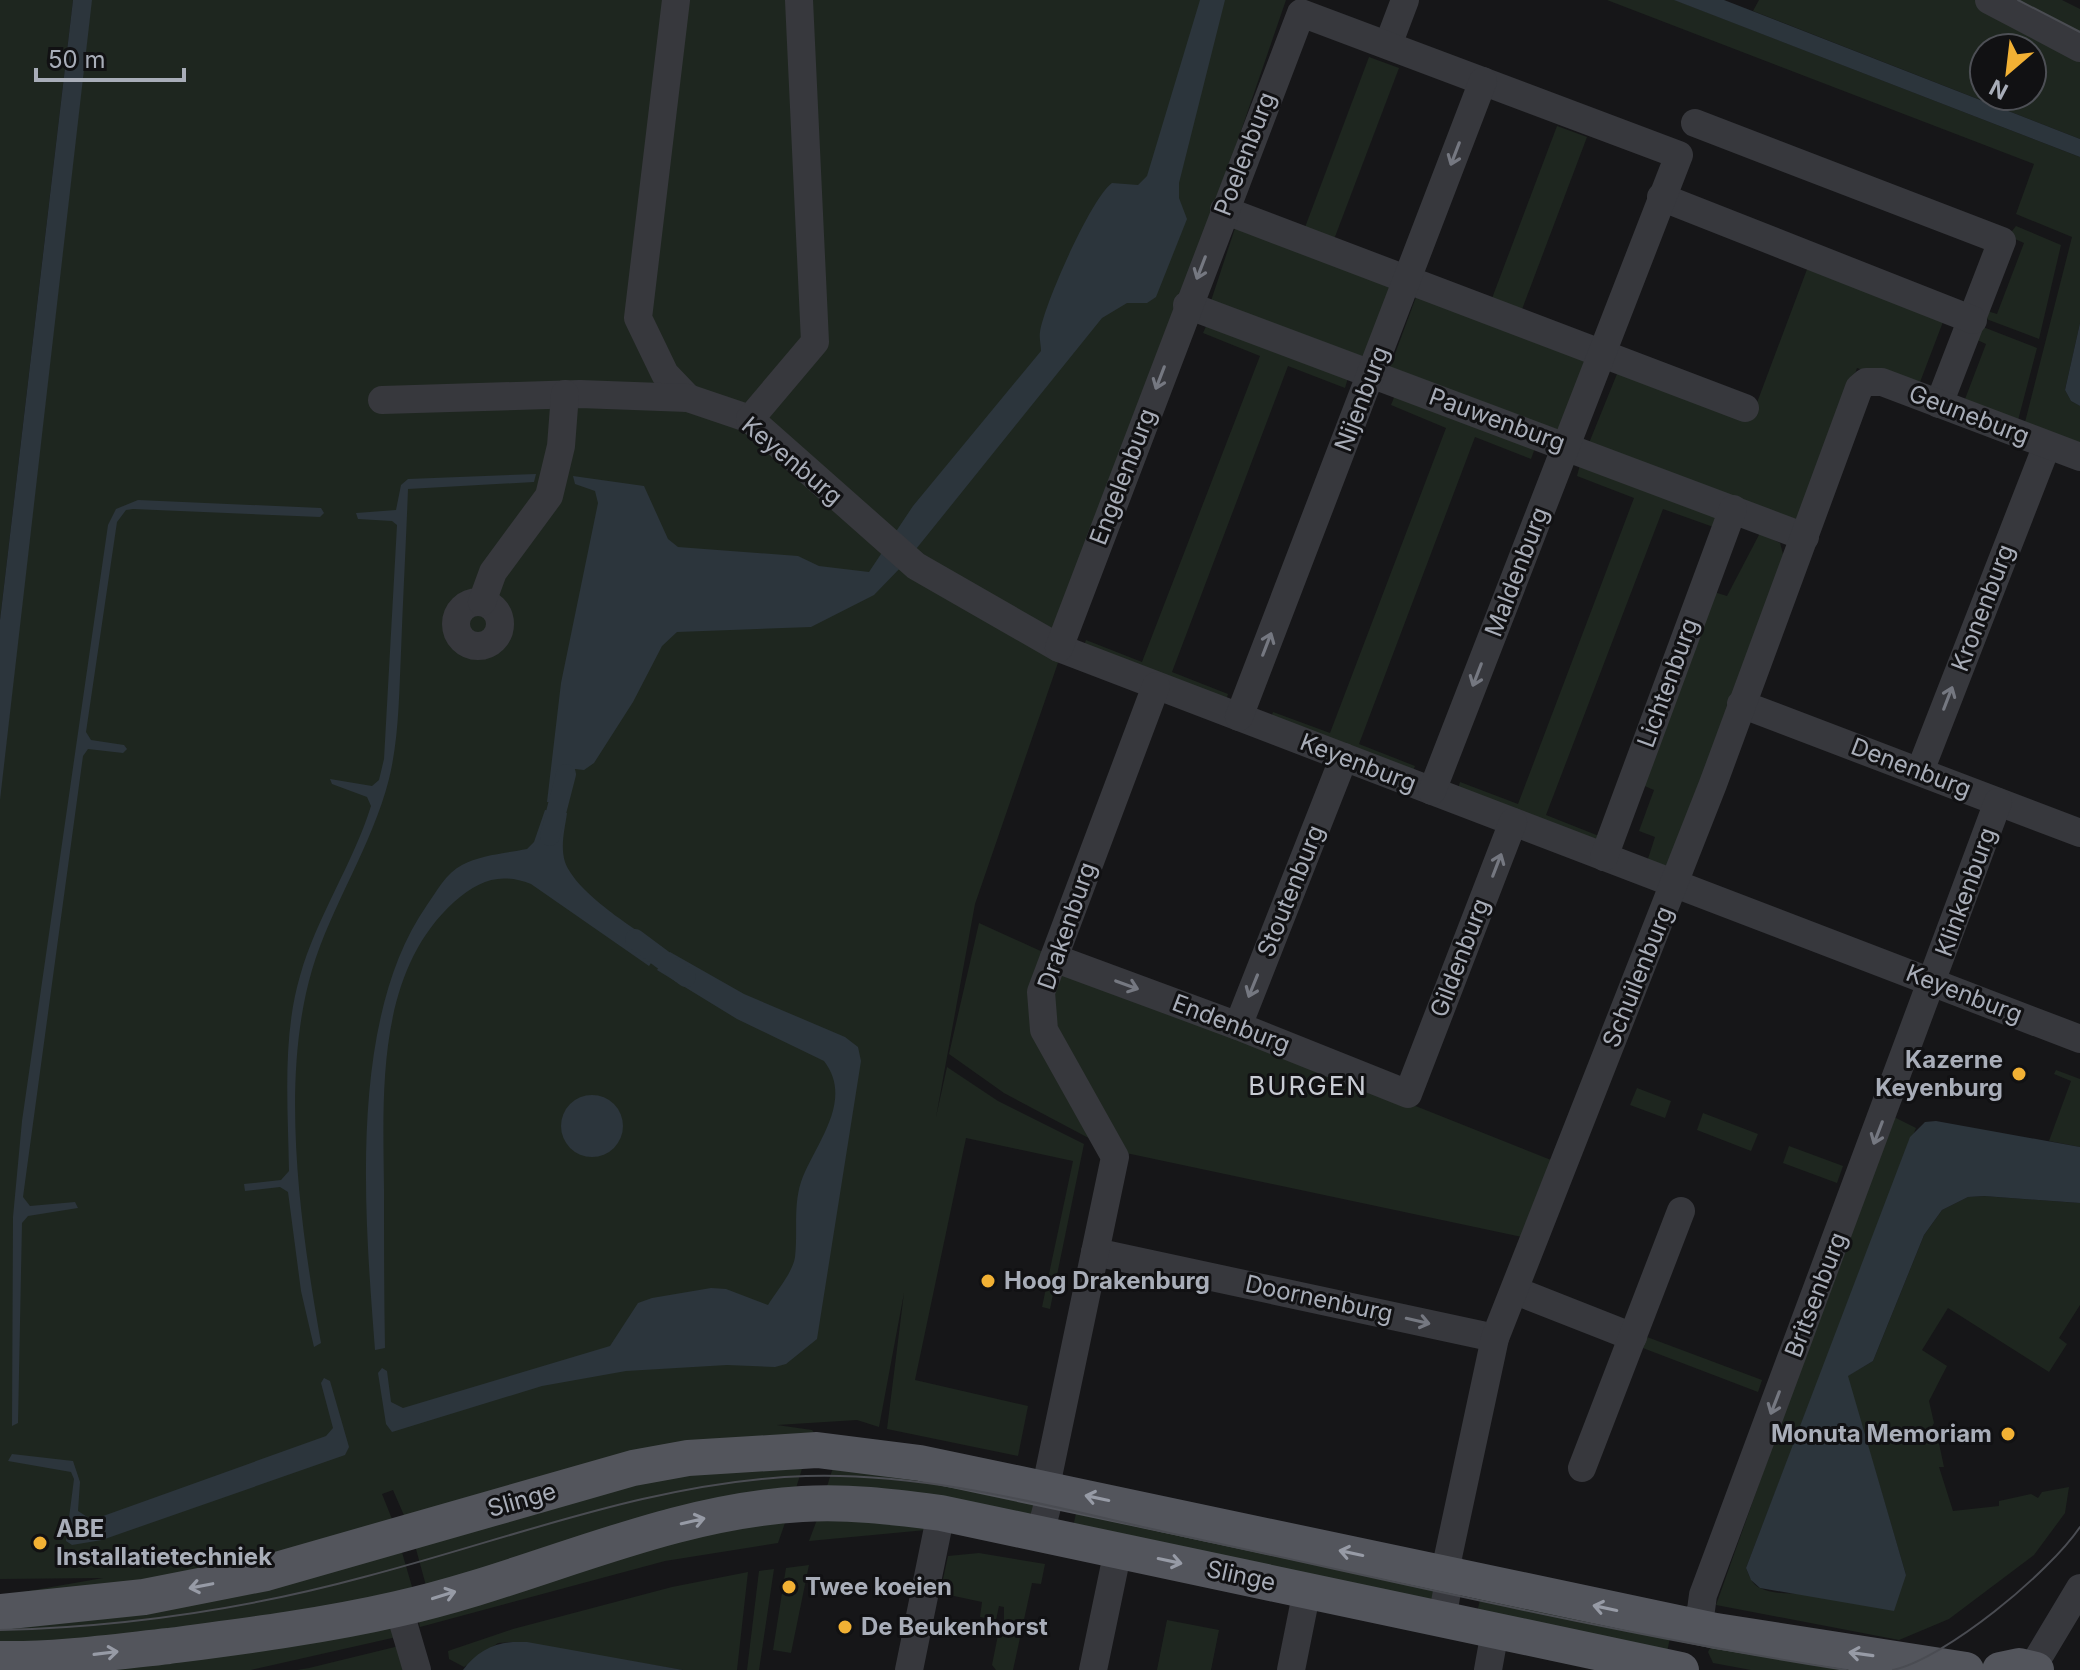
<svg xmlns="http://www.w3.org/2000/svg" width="2080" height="1670" viewBox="0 0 2080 1670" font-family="Inter,sans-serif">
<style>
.green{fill:#1e261f;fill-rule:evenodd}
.water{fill:#2c353c}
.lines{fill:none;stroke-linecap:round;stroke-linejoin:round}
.canal{stroke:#2c353c;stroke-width:20}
.minor{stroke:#37383d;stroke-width:28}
.major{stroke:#53555c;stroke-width:36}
.tram{stroke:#4a4c52;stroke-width:2}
.oneway{stroke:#757881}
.oneway2{stroke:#979ba6}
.poi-dot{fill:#f2b134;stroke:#111113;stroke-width:3}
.labels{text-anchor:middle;stroke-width:6;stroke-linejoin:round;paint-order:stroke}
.street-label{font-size:24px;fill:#a8adb8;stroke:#111113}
.poi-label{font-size:24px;font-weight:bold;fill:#a8adb8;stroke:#111113;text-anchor:start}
.neighbourhood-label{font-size:26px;letter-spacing:2px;fill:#c9ccd4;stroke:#111113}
</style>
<rect width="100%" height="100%" fill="#161618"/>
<!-- green -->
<g class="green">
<path d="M 0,0 L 73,0 L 0,620 Z"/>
<path d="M 85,0 L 1286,0 L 975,904 L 936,1117 L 947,1067 L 998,1101 L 1084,1144 L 1050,1309 L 1042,1307 L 1073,1161 L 966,1138 L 915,1380 L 1028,1406 L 1018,1456 L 887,1429 L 904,1293 L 879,1427 L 857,1420 L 777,1425 L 812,1430 L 816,1435 L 406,1520 L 393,1490 L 382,1494 L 396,1529 L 200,1573 L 0,1596 L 103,1578 L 0,1579 L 0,700 Z"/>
<path d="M 1607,0 L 1675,0 L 2080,157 L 2080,323 L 2065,390 L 2071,401 L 2080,406 L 2080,452 L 2023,430 L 2072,237 L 2016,214 L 2034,164 Z"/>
<path d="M 1759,0 L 1983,0 L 2080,51 L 2080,139 L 1753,11 ZM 1984,48 L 2032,48 L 2032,96 L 1984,96 Z"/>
<path d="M 2011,0 L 2062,0 L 2080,9 L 2080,36 Z"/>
<path d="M 1369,57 L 1399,68 L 1333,242 L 1304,230 Z"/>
<path d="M 1557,126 L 1587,137 L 1521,312 L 1491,301 Z"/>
<path d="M 1237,222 L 1402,283 L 1373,354 L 1355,361 L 1210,304 Z"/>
<path d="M 2016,226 L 2061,245 L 2039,339 L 1981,317 L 1984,310 L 1997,314 L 2024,243 L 2008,236 Z"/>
<path d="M 1809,264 L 1946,314 L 1917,390 L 1857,368 L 1804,519 L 1796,524 L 1587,448 L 1621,364 L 1752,416 Z"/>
<path d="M 1419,289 L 1590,355 L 1559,435 L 1389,370 Z"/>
<path d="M 1207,324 L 1348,378 L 1345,388 L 1288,366 L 1172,672 L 1228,694 L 1225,704 L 1082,651 L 1086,640 L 1142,662 L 1260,356 L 1203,333 Z"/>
<path d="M 1978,325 L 2037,348 L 2016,428 L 1962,407 L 1986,344 L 1973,338 Z"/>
<path d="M 1395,395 L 1535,448 L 1531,459 L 1475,437 L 1359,744 L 1415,766 L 1411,776 L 1269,723 L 1273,712 L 1330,733 L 1446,428 L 1391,405 Z"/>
<path d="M 1580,465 L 1722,519 L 1719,529 L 1663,509 L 1546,815 L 1599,836 L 1595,846 L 1457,792 L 1460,782 L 1518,804 L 1634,498 L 1577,476 Z"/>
<path d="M 1760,533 L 1780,543 L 1786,565 L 1668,865 L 1658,868 L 1646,865 L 1655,837 L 1639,831 L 1654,790 L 1640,784 L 1714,592 L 1727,596 Z"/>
<path d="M 979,923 L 1045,953 L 1032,980 L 1098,1143 L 1004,1093 L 949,1054 Z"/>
<path d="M 1069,968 L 1551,1160 L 1522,1237 L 1126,1153 L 1054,1020 C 1053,999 1053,983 1069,968 Z"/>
<path d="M 2056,1070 L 2080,1079 L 2080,1147 L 2049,1141 L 2071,1081 L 2054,1074 Z"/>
<path d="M 1637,1088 L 1671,1101 L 1665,1118 L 1630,1105 Z"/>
<path d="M 1703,1113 L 1758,1134 L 1751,1151 L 1697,1130 Z"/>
<path d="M 1890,1115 L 1916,1128 L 1746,1568 C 1749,1575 1752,1585 1760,1588 C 1792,1604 1871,1581 1906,1575 L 1847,1376 L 1873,1361 L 1924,1235 L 1942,1210 L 1968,1197 L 1984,1196 L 2080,1203 L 2080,1305 L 2059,1338 L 2067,1344 L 2049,1372 L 1948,1308 L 1922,1350 L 1947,1366 L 1929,1401 L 1934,1423 L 1930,1430 L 1937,1434 L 1944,1467 L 1939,1467 L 1953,1511 L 1999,1506 L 1999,1501 L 2031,1494 L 2038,1498 L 2042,1492 L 2069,1487 L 2065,1513 L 2034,1555 L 1949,1619 L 1899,1640 L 1716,1605 Z"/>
<path d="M 1789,1146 L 1843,1166 L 1837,1183 L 1783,1163 Z"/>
<path d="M 1639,1334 L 1762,1380 L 1758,1392 L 1635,1345 Z"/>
<path d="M 805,1459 L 793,1498 L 428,1593 L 413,1538 L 598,1486 Z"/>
<path d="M 835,1461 L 1034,1501 L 1032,1514 L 824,1496 Z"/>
<path d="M 1079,1501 L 1432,1576 L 1434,1601 L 1071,1535 Z"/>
<path d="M 821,1509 L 917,1515 L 926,1530 L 809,1541 Z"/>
<path d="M 786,1520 L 778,1543 L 665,1561 L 420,1627 L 416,1609 L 662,1543 Z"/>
<path d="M 399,1542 L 415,1597 L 0,1652 L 0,1618 Z"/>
<path d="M 979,1553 L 1045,1564 L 1041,1584 L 1032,1583 L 1013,1670 L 996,1670 L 992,1665 L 998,1635 L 1004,1636 L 1004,1607 L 999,1606 L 996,1620 L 980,1617 L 982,1602 L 940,1593 L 948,1556 Z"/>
<path d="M 809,1565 L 791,1653 L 773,1650 L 786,1568 Z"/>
<path d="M 774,1569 L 759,1670 L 747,1670 L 759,1571 Z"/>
<path d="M 748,1572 L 737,1670 L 683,1670 L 513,1642 L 498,1643 L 464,1667 L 449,1659 L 448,1651 L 513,1629 L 672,1587 Z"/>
<path d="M 1483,1587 L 1672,1628 L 1665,1662 L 1475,1621 Z"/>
<path d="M 388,1618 L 401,1636 L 251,1670 L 87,1670 Z"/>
<path d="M 1167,1620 L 1219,1630 L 1211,1670 L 1157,1670 Z"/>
<path d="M 1714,1640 L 1926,1670 L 1751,1670 L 1713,1663 L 1708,1652 Z"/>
<path d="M 399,1646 L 403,1670 L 297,1670 L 309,1668 Z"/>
</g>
<!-- water -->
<g class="water">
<path d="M 73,0 L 92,0 L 0,800 L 0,620 Z"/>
<path d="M 1200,0 L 1225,0 L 1179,183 L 1179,198 L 1187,219 L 1156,297 L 1147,303 L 1127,303 L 1102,318 L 904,564 L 874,595 L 811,627 L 677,632 L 662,646 L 633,702 L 594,763 L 584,770 L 575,769 L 568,802 L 547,802 L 561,683 L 598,503 L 595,491 L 575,484 L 573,476 L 644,486 L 668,539 L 678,547 L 798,556 L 819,566 L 869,572 L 913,506 L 1041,351 C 1041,345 1039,338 1040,332 C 1044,305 1091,198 1112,183 L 1138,185 L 1147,176 Z"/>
<path d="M 1674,0 L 1724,0 L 2080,139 L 2080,157 Z"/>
<path d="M 2080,323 L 2080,406 L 2071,401 L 2065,390 Z"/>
<path d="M 536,474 L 534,482 L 408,489 C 406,543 403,598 401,652 C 399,695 399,738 389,779 C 372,846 332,904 312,970 C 279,1082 301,1230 321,1343 L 314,1347 L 301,1291 L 288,1192 L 280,1187 L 245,1191 L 244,1184 L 281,1180 L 289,1171 C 288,1107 282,1037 300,976 C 317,916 353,864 371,806 L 367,797 L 332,784 L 330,779 L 372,786 L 379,780 L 384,759 L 397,525 L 392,521 L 358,519 L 356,513 L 396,510 L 401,485 L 408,479 Z"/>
<path d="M 138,500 L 321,508 L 324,513 L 320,517 L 133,509 L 126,510 L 117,522 L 86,732 L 91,740 L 124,745 L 127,749 L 123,753 L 88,749 L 83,756 L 23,1197 L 30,1206 L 75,1202 L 78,1208 L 28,1216 L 22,1223 L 18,1423 L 12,1426 L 13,1217 L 22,1121 L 108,525 L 116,509 Z"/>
<path d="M 545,810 L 567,813 C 565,828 560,846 565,862 C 576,893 636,930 662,947 L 649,966 L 531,884 C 500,872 479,880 454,902 C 376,973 383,1092 384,1189 C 384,1242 384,1295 385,1348 L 375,1350 C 365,1218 347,1020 427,905 C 437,891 446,873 462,865 C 480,855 507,853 527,849 L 534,842 Z"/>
<path d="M 670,952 L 744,994 L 845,1037 L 858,1047 L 861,1061 L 817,1339 L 786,1364 L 775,1367 L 727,1365 L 626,1371 L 542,1386 L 392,1432 L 386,1424 L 378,1373 L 382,1368 L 387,1371 L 391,1402 L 403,1408 L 610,1346 L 638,1303 L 652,1298 L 711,1288 L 726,1289 L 768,1305 C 776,1292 793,1272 795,1257 C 798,1232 793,1207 801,1182 C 814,1145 855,1101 824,1061 L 737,1019 L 657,970 Z"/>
<circle cx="592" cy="1126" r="31"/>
<path d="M 1936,1121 L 2080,1147 L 2080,1203 L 1984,1196 L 1968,1197 L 1942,1210 L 1924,1235 L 1873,1361 L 1848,1376 L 1906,1575 L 1894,1611 L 1760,1588 L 1751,1580 L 1746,1568 L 1910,1137 L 1925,1122 Z"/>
<path d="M 324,1378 L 330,1381 L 349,1447 L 345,1455 L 102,1540 L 72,1545 L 66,1541 L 74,1479 L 71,1472 L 8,1461 L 12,1454 L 73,1461 L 80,1482 L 78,1511 L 92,1520 L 326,1436 L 333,1428 L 321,1383 Z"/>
<path d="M 513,1642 L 527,1642 L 683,1670 L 463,1670 C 475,1653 493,1643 513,1642 Z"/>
</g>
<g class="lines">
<!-- canal -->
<g class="canal">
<path d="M 550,836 L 566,774"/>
<path d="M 635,939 L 686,977"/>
</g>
<!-- minor -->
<g class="minor">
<path d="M 676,0 L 638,318 L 665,374 L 688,398"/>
<path d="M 1989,0 L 2080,48"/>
<path d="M 1388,45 L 1405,0"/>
<path d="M 1695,123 L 2002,241 L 1939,404"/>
<path d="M 1661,197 L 1973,320"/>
<path d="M 1224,210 L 1745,408"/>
<path d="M 1187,305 L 1805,537"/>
<path d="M 382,400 L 580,394 L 688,398 L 750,419 L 916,566 L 1059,648 L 2080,1039"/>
<path d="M 750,419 L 815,342 L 799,0"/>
<circle cx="478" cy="624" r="22"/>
<path d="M 482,602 L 493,572 L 549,496 L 561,446 L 565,394"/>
<path d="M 1059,648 L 1301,13 L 1679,155 L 1432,791"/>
<path d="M 1741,704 L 2080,833"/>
<path d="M 1239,717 L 1483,81"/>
<path d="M 1920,771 L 2047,445"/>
<path d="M 1604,857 L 1733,509"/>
<path d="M 1054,958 L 1238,1026 L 1408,1094 L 1513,822"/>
<path d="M 1238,1026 L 1344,757"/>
<path d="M 1095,1252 L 1495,1338"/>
<path d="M 1516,1291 L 1633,1337"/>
<path d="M 1582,1468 L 1681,1211"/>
<path d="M 1040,1534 L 1047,1507 L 1049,1472 L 1115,1157 L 1044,1030 L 1041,992 L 1156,686"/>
<path d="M 399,1609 L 417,1670"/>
<path d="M 1442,1620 L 1450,1574 L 1448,1557 L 1495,1338 L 1713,784 L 1859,388 L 1866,382 L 1882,382 L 2080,457"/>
<path d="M 1692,1626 L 1701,1610 L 1703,1595 L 1998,802"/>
<path d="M 2032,1668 L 2080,1588"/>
<path d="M 909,1670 L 941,1513"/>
<path d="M 1093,1670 L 1118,1550"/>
<path d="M 1291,1670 L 1307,1590"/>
<path d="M 1488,1670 L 1495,1631"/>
</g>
<!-- major -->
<g class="major">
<path d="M 0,1612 L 144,1597 L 266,1573 L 633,1468 L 688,1458 L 817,1450 L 920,1463 L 1716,1631 L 1966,1670"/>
<path d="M 0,1659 C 57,1660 113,1652 169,1646 C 245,1636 323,1626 397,1609 C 533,1579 661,1512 802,1504 C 849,1501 894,1507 941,1513 L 1681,1670"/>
<path d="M 2000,1670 L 2019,1666 L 2036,1670"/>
</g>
<!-- tram -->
<g class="tram">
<path d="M 2018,0 L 2080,32"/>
<path d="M 0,1630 C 123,1627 246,1609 364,1577 C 510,1539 654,1481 806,1476 C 935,1472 1062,1510 1188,1537 C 1407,1584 1625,1636 1846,1670"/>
<path d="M 1893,1670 C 1946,1658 2049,1573 2080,1527"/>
</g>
</g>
<!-- one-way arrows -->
<defs><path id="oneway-shaft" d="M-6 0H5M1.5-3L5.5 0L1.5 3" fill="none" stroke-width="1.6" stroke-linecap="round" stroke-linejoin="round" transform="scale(2)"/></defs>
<g class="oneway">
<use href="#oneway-shaft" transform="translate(1455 154) rotate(111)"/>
<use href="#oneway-shaft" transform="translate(1201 268) rotate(111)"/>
<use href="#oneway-shaft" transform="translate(1160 378) rotate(111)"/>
<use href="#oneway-shaft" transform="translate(1267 644) rotate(-69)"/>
<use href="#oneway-shaft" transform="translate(1477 675) rotate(111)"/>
<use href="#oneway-shaft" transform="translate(1948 698) rotate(-69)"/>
<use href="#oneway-shaft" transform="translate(1497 865) rotate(-69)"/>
<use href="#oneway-shaft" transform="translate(1127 985) rotate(20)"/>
<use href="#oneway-shaft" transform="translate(1253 986) rotate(112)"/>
<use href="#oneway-shaft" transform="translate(1878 1133) rotate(111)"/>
<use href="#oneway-shaft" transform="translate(1418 1321) rotate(13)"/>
<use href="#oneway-shaft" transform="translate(1775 1403) rotate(111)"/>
</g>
<g class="oneway2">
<use href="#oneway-shaft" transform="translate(1097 1498) rotate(-168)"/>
<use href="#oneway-shaft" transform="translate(693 1521) rotate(-13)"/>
<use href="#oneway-shaft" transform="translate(1351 1553) rotate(-168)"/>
<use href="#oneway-shaft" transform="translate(1170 1561) rotate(12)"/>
<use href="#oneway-shaft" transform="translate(201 1586) rotate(169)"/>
<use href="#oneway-shaft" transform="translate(444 1595) rotate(-17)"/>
<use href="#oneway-shaft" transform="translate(1605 1608) rotate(-168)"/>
<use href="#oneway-shaft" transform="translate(106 1653) rotate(-7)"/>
<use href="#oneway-shaft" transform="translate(1861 1654) rotate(-172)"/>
</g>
<!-- markers -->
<g class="poi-dot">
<circle cx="2019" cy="1074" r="8"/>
<circle cx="988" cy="1281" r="8"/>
<circle cx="2008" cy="1434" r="8"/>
<circle cx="40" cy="1543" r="8"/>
<circle cx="789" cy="1587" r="8"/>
<circle cx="845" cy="1627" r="8"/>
</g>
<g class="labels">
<!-- street labels -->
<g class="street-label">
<text transform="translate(1245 154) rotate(-69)" y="8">Poelenburg</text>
<text transform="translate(1362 399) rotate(-69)" y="8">Nijenburg</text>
<text transform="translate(1969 415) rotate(21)" y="8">Geuneburg</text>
<text transform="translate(1497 420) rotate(20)" y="8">Pauwenburg</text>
<text transform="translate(792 461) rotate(40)" y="8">Keyenburg</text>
<text transform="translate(1123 477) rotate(-69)" y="8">Engelenburg</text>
<text transform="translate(1517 572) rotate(-69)" y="8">Maldenburg</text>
<text transform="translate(1983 608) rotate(-69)" y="8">Kronenburg</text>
<text transform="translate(1668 683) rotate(-70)" y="8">Lichtenburg</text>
<text transform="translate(1358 763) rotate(21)" y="8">Keyenburg</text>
<text transform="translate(1911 768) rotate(21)" y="8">Denenburg</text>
<text transform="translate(1291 891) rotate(-68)" y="8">Stoutenburg</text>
<text transform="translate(1966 892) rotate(-70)" y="8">Klinkenburg</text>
<text transform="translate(1067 926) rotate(-71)" y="8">Drakenburg</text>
<text transform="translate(1460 958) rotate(-69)" y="8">Gildenburg</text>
<text transform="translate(1638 977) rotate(-68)" y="8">Schuilenburg</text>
<text transform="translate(1964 994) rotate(21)" y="8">Keyenburg</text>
<text transform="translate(1231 1024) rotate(21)" y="8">Endenburg</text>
<text transform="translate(1816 1295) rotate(-69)" y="8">Britsenburg</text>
<text transform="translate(1319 1299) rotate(12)" y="8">Doornenburg</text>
<text transform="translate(522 1500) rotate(-16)" y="8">Slinge</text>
<text transform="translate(1241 1576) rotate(12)" y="8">Slinge</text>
</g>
<!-- poi labels -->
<g class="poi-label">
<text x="2003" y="1068" text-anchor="end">Kazerne<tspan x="2003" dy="28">Keyenburg</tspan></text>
<text x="1004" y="1289">Hoog Drakenburg</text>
<text x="1992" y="1442" text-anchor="end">Monuta Memoriam</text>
<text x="56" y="1537">ABE<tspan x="56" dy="28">Installatietechniek</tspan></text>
<text x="805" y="1595">Twee koeien</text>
<text x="861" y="1635">De Beukenhorst</text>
</g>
<!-- neighbourhood labels -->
<g class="neighbourhood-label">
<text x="1308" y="1095">BURGEN</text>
</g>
</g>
<!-- north arrow -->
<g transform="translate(2008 72) rotate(208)"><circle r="38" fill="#111113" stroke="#4d4f55" stroke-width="2"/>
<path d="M0-6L14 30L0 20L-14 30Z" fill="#f2b134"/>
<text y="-12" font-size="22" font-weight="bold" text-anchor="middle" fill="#a8adb8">N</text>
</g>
<!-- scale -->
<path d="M36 68v12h148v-12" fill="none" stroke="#a8adb8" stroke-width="4"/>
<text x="48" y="68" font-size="24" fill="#a8adb8" stroke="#111113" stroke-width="6" paint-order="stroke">50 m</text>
</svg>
